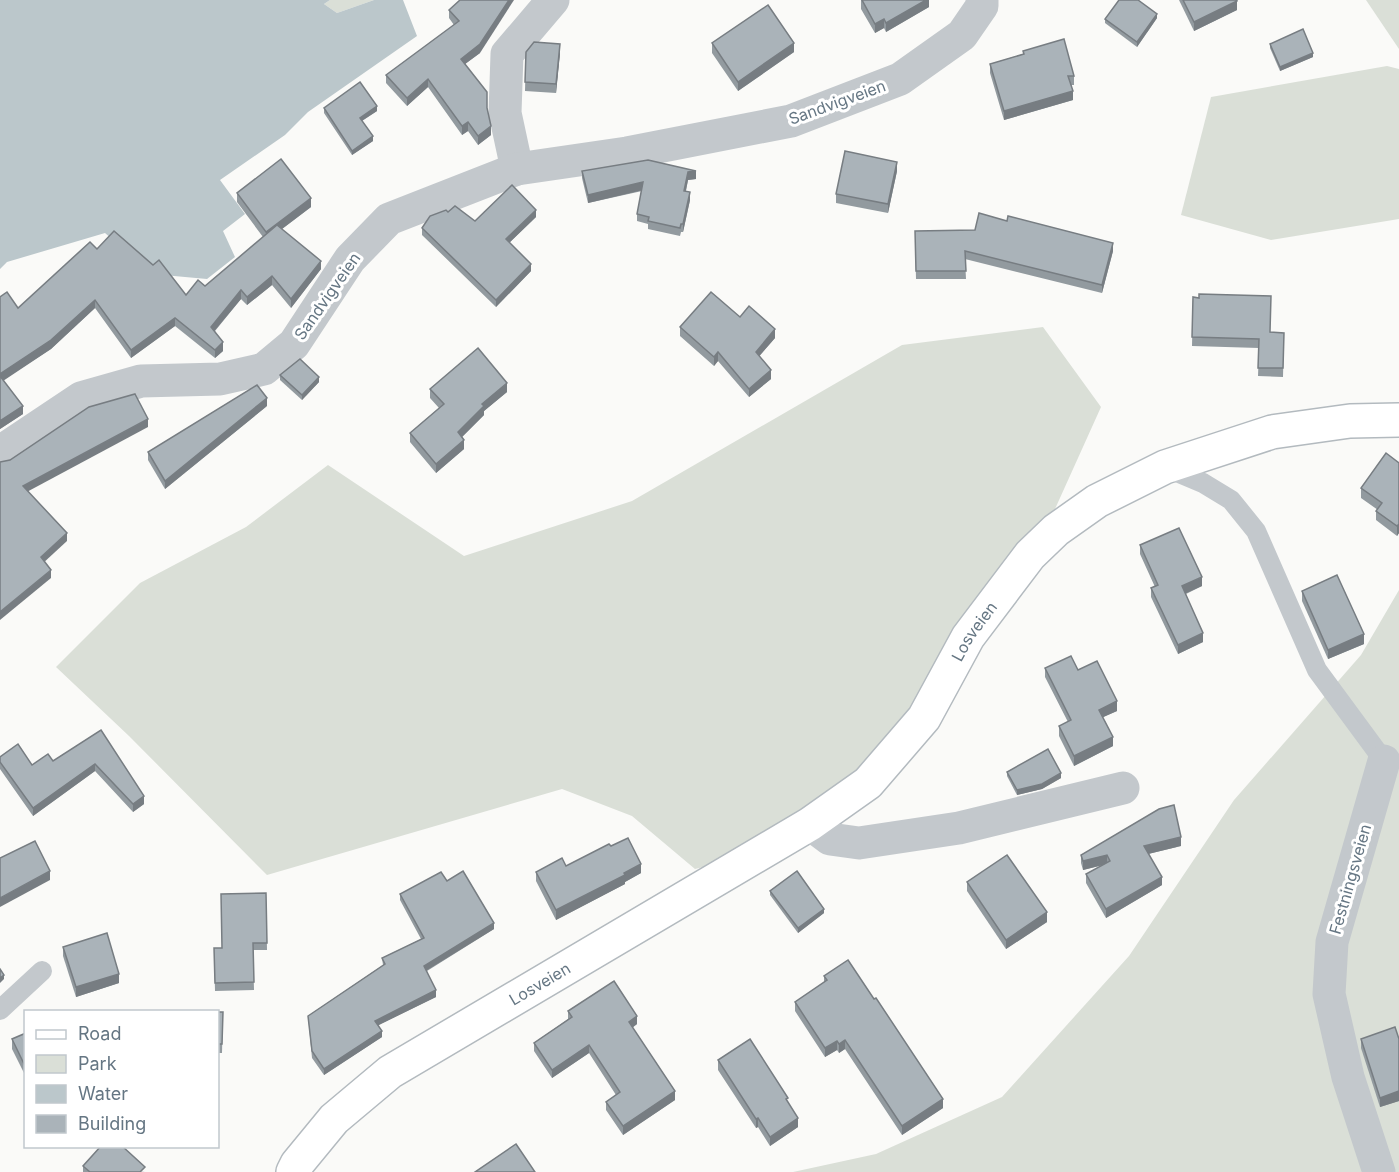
<svg xmlns="http://www.w3.org/2000/svg" width="1399" height="1172" viewBox="0 0 1399 1172" font-family="Inter,sans-serif">
<style>
.green{fill:#dadfd7}
.water{fill:#bbc7cb}
.lines{fill:none;stroke-linecap:round;stroke-linejoin:round}
.secondary-casing{stroke:#b3babf;stroke-width:36}
.lane{stroke:#c3c8cc;stroke-width:20}
.street{stroke:#c3c8cc;stroke-width:33}
.secondary{stroke:#fff;stroke-width:33}
.wall{fill:#929a9f}
.shaded-wall{fill:#777d82}
.building{fill:#aab3b9;stroke:#777d82;stroke-width:1.5}
.labels{text-anchor:middle;stroke-width:6;stroke-linejoin:round;paint-order:stroke}
.street-label{font-size:16px;fill:#657683;stroke:#fff}
</style>
<rect width="100%" height="100%" fill="#fafaf8"/>
<!-- green -->
<g class="green">
<path d="M 330,0 L 374,0 L 337,13 L 324,4 Z"/>
<path d="M 1366,0 L 1399,0 L 1399,49 Z"/>
<path d="M 1387,66 L 1399,69 L 1399,219 L 1271,240 L 1181,215 L 1211,97 Z"/>
<path d="M 1043,327 L 1101,407 L 1055,509 L 961,659 L 859,781 L 776,850 L 695,869 L 632,816 L 562,789 L 267,875 L 129,736 L 56,667 L 140,583 L 246,527 L 328,465 L 464,556 L 632,501 L 902,345 Z"/>
<path d="M 1399,590 L 1399,1172 L 793,1172 L 876,1154 L 1002,1097 L 1129,956 L 1234,800 L 1361,655 Z"/>
</g>
<!-- water -->
<path class="water" d="M 0,0 L 330,0 L 324,4 L 337,13 L 374,0 L 403,0 L 417,36 L 308,112 L 285,135 L 220,180 L 245,214 L 223,231 L 235,257 L 207,279 L 152,274 L 105,233 L 7,262 L 0,269 Z"/>
<g class="lines">
<defs>
<g id="secondary">
<path id="s1" d="M 293,1172 L 297,1164 L 334,1119 L 390,1072 L 810,824 L 868,783 L 924,718 L 968,637 L 1030,555 L 1056,530 L 1097,501 L 1165,467 L 1272,432 L 1350,421 L 1399,420"/>
</g>
</defs>
<!-- secondary casing -->
<use href="#secondary" class="secondary-casing"/>
<!-- lane -->
<g class="lane">
<path d="M 1165,467 L 1203,483 L 1231,500 L 1256,531 L 1317,670 L 1384,761"/>
<path d="M 0,1010 L 42,971"/>
</g>
<!-- street -->
<g class="street">
<path d="M 517,169 L 505,113 L 507,54 L 553,0"/>
<path d="M 0,452 L 81,398 L 141,381 L 220,379 L 264,369 L 294,344 L 350,259 L 389,219 L 517,169 L 627,153 L 791,121 L 900,79 L 962,35 L 982,6 L 982,0"/>
<path d="M 810,824 L 830,839 L 859,843 L 959,828 L 1123,788"/>
<path d="M 1379,1172 L 1348,1077 L 1329,994 L 1332,942 L 1384,761"/>
</g>
<!-- secondary -->
<use href="#secondary" class="secondary"/>
</g>
<!-- wall -->
<g class="wall">
<path d="M 460,0 L 480,53 L 465,64 L 487,108 L 491,135 L 478,145 L 468,131 L 462,135 L 428,87 L 407,106 L 386,83 L 386,75 L 454,25 L 449,18 L 449,10 Z"/>
<path d="M 861,0 L 929,0 L 929,7 L 886,32 L 884,28 L 875,33 L 861,9 Z"/>
<path d="M 1179,0 L 1237,0 L 1237,10 L 1194,31 Z"/>
<path d="M 1157,18 L 1137,47 L 1105,23 L 1105,19 Z"/>
<path d="M 712,43 L 794,52 L 738,91 L 712,53 Z"/>
<path d="M 1270,44 L 1313,57 L 1280,71 L 1270,48 Z"/>
<path d="M 1023,51 L 1074,76 L 1074,85 L 1071,85 L 1073,100 L 1004,120 L 990,73 L 990,64 L 1023,54 Z"/>
<path d="M 526,52 L 560,53 L 556,93 L 525,91 Z"/>
<path d="M 324,108 L 377,111 L 362,121 L 373,141 L 352,155 L 324,113 Z"/>
<path d="M 582,171 L 696,179 L 688,180 L 686,191 L 690,200 L 683,232 L 681,232 L 680,236 L 648,229 L 648,224 L 637,221 L 637,214 L 642,191 L 588,203 L 582,178 Z"/>
<path d="M 897,171 L 888,213 L 836,203 L 836,194 Z"/>
<path d="M 237,193 L 311,207 L 282,229 L 321,269 L 291,308 L 272,285 L 247,305 L 241,299 L 215,331 L 223,351 L 215,358 L 175,326 L 131,358 L 95,308 L 51,349 L 3,380 L 23,414 L 0,429 L 0,297 L 18,308 L 97,249 L 186,295 L 205,286 L 263,237 L 237,202 Z"/>
<path d="M 448,212 L 475,221 L 536,217 L 509,243 L 531,271 L 496,307 L 422,235 L 422,228 Z"/>
<path d="M 915,231 L 1113,251 L 1102,293 L 965,259 L 966,279 L 916,279 Z"/>
<path d="M 1193,297 L 1270,332 L 1284,333 L 1283,377 L 1258,376 L 1259,348 L 1192,346 Z"/>
<path d="M 740,317 L 775,338 L 759,356 L 771,379 L 749,397 L 718,361 L 714,366 L 680,336 L 680,327 Z"/>
<path d="M 280,375 L 319,382 L 302,400 L 280,380 Z"/>
<path d="M 430,389 L 507,392 L 484,411 L 484,415 L 462,437 L 464,449 L 436,473 L 410,442 L 410,433 L 439,408 L 430,398 Z"/>
<path d="M 267,406 L 165,489 L 148,460 L 148,452 Z"/>
<path d="M 1399,463 L 1399,533 L 1397,536 L 1376,520 L 1376,511 L 1378,510 L 1361,498 L 1361,488 Z"/>
<path d="M 1140,545 L 1202,586 L 1186,594 L 1203,642 L 1178,654 L 1151,597 L 1151,588 L 1155,587 L 1140,554 Z"/>
<path d="M 1302,591 L 1364,644 L 1328,659 L 1302,601 Z"/>
<path d="M 1045,668 L 1078,670 L 1117,711 L 1103,717 L 1113,746 L 1074,766 L 1059,736 L 1059,726 L 1068,722 L 1045,677 Z"/>
<path d="M 101,730 L 144,804 L 133,812 L 95,771 L 33,816 L 0,769 L 0,757 L 32,765 L 53,761 Z"/>
<path d="M 1007,772 L 1061,778 L 1042,789 L 1017,795 L 1007,776 Z"/>
<path d="M 611,846 L 641,873 L 625,882 L 625,884 L 556,920 L 536,881 L 536,872 L 566,866 Z"/>
<path d="M 1181,846 L 1148,854 L 1162,885 L 1106,918 L 1086,883 L 1086,874 L 1103,865 L 1083,870 L 1081,863 L 1081,855 Z"/>
<path d="M 447,881 L 494,929 L 427,971 L 436,997 L 378,1025 L 382,1037 L 324,1075 L 312,1058 L 308,1016 L 383,965 L 382,958 L 421,939 L 400,900 L 400,894 Z"/>
<path d="M 967,882 L 1047,922 L 1006,949 L 967,891 Z"/>
<path d="M 770,891 L 824,913 L 798,933 L 770,895 Z"/>
<path d="M 266,893 L 267,950 L 253,950 L 254,990 L 215,991 L 214,948 L 222,948 Z"/>
<path d="M 63,947 L 119,983 L 76,997 L 63,956 Z"/>
<path d="M 824,976 L 943,1108 L 902,1135 L 845,1049 L 839,1053 L 837,1050 L 825,1057 L 795,1011 L 795,1002 L 824,983 Z"/>
<path d="M 568,1011 L 637,1024 L 632,1028 L 675,1100 L 623,1135 L 606,1110 L 606,1102 L 616,1095 L 589,1053 L 552,1078 L 534,1051 L 534,1043 L 568,1019 Z"/>
<path d="M 218,1012 L 223,1012 L 222,1053 L 218,1053 Z"/>
<path d="M 26,1033 L 26,1077 L 12,1049 L 12,1039 Z"/>
<path d="M 1361,1039 L 1399,1039 L 1399,1101 L 1380,1107 L 1361,1048 Z"/>
<path d="M 718,1060 L 788,1102 L 798,1127 L 770,1146 L 758,1127 L 756,1128 L 718,1070 Z"/>
<path d="M 83,1166 L 145,1172 L 83,1172 Z"/>
</g>
<!-- shaded-wall -->
<g class="shaded-wall">
<path d="M 509,0 L 514,0 L 480,53 L 461,67 L 461,59 Z"/>
<path d="M 926,0 L 929,0 L 929,7 L 886,32 L 886,23 Z"/>
<path d="M 1237,1 L 1237,10 L 1194,31 L 1194,22 Z"/>
<path d="M 1157,14 L 1157,18 L 1137,47 L 1137,42 Z"/>
<path d="M 884,19 L 884,28 L 875,33 L 875,24 Z"/>
<path d="M 794,43 L 794,52 L 738,91 L 738,82 Z"/>
<path d="M 560,44 L 560,53 L 556,93 L 556,84 Z"/>
<path d="M 1313,53 L 1313,57 L 1280,71 L 1280,67 Z"/>
<path d="M 428,79 L 428,87 L 407,106 L 407,98 Z"/>
<path d="M 1073,91 L 1073,100 L 1004,120 L 1004,111 Z"/>
<path d="M 377,106 L 377,111 L 360,122 L 360,118 Z"/>
<path d="M 468,122 L 468,131 L 462,135 L 462,126 Z"/>
<path d="M 491,126 L 491,135 L 478,145 L 478,136 Z"/>
<path d="M 373,136 L 373,141 L 352,155 L 352,151 Z"/>
<path d="M 897,162 L 897,171 L 888,213 L 888,204 Z"/>
<path d="M 696,171 L 696,179 L 688,180 L 684,199 L 684,191 L 688,172 Z"/>
<path d="M 643,182 L 643,190 L 588,203 L 588,195 Z"/>
<path d="M 690,192 L 690,200 L 683,232 L 683,224 Z"/>
<path d="M 311,198 L 311,207 L 266,241 L 266,232 Z"/>
<path d="M 536,210 L 536,217 L 506,246 L 506,239 Z"/>
<path d="M 1113,243 L 1113,251 L 1102,293 L 1102,285 Z"/>
<path d="M 321,261 L 321,269 L 291,308 L 291,299 Z"/>
<path d="M 531,264 L 531,271 L 496,307 L 496,300 Z"/>
<path d="M 272,276 L 272,285 L 247,305 L 247,297 Z"/>
<path d="M 241,290 L 241,299 L 211,335 L 211,327 Z"/>
<path d="M 95,300 L 95,308 L 51,349 L 0,383 L 0,374 Z"/>
<path d="M 175,318 L 175,326 L 131,358 L 131,350 Z"/>
<path d="M 775,329 L 775,338 L 756,360 L 756,352 Z"/>
<path d="M 223,342 L 223,351 L 215,358 L 215,350 Z"/>
<path d="M 718,352 L 718,361 L 714,366 L 714,357 Z"/>
<path d="M 771,370 L 771,379 L 749,397 L 749,389 Z"/>
<path d="M 319,377 L 319,382 L 302,400 L 302,395 Z"/>
<path d="M 507,383 L 507,392 L 484,411 L 484,415 L 458,441 L 458,432 L 482,404 Z"/>
<path d="M 267,398 L 267,406 L 165,489 L 165,481 Z"/>
<path d="M 23,406 L 23,414 L 0,429 L 0,421 Z"/>
<path d="M 148,419 L 148,427 L 23,494 L 23,486 Z"/>
<path d="M 464,440 L 464,449 L 436,473 L 436,464 Z"/>
<path d="M 1399,524 L 1399,533 L 1397,536 L 1397,526 Z"/>
<path d="M 67,533 L 67,541 L 41,565 L 41,557 Z"/>
<path d="M 51,570 L 51,578 L 0,620 L 0,612 Z"/>
<path d="M 1202,577 L 1202,586 L 1182,595 L 1182,586 Z"/>
<path d="M 1203,633 L 1203,642 L 1178,654 L 1178,645 Z"/>
<path d="M 1364,634 L 1364,644 L 1328,659 L 1328,650 Z"/>
<path d="M 1117,701 L 1117,711 L 1099,719 L 1099,710 Z"/>
<path d="M 1113,737 L 1113,746 L 1074,766 L 1074,756 Z"/>
<path d="M 95,764 L 95,771 L 33,816 L 33,808 Z"/>
<path d="M 1061,773 L 1061,778 L 1042,789 L 1017,795 L 1017,790 Z"/>
<path d="M 144,796 L 144,804 L 133,812 L 133,804 Z"/>
<path d="M 1181,837 L 1181,846 L 1144,855 L 1144,846 Z"/>
<path d="M 1107,855 L 1107,864 L 1083,870 L 1083,861 Z"/>
<path d="M 641,864 L 641,873 L 625,882 L 625,884 L 556,920 L 556,910 Z"/>
<path d="M 50,871 L 50,880 L 0,907 L 0,898 Z"/>
<path d="M 1162,877 L 1162,885 L 1106,918 L 1106,909 Z"/>
<path d="M 824,909 L 824,913 L 798,933 L 798,928 Z"/>
<path d="M 1047,912 L 1047,922 L 1006,949 L 1006,940 Z"/>
<path d="M 494,923 L 494,929 L 424,972 L 424,966 Z"/>
<path d="M 119,974 L 119,983 L 76,997 L 76,987 Z"/>
<path d="M 4,975 L 4,979 L 0,983 L 0,978 Z"/>
<path d="M 436,990 L 436,997 L 375,1027 L 375,1021 Z"/>
<path d="M 637,1016 L 637,1024 L 629,1030 L 629,1022 Z"/>
<path d="M 382,1031 L 382,1037 L 324,1075 L 324,1069 Z"/>
<path d="M 845,1040 L 845,1049 L 839,1053 L 839,1044 Z"/>
<path d="M 837,1041 L 837,1050 L 825,1057 L 825,1048 Z"/>
<path d="M 589,1045 L 589,1053 L 552,1078 L 552,1070 Z"/>
<path d="M 675,1091 L 675,1100 L 623,1135 L 623,1126 Z"/>
<path d="M 1399,1091 L 1399,1101 L 1380,1107 L 1380,1098 Z"/>
<path d="M 943,1099 L 943,1108 L 902,1135 L 902,1126 Z"/>
<path d="M 758,1118 L 758,1127 L 756,1128 L 756,1119 Z"/>
<path d="M 798,1118 L 798,1127 L 770,1146 L 770,1137 Z"/>
</g>
<!-- building -->
<g class="building">
<path d="M 460,0 L 509,0 L 480,44 L 461,59 L 487,92 L 487,108 L 491,126 L 478,136 L 468,122 L 462,126 L 428,79 L 407,98 L 386,75 L 459,21 L 449,10 Z"/>
<path d="M 862,0 L 926,0 L 886,23 L 884,19 L 875,24 Z"/>
<path d="M 1119,0 L 1138,0 L 1157,14 L 1137,42 L 1105,19 Z"/>
<path d="M 1183,0 L 1237,0 L 1237,1 L 1194,22 Z"/>
<path d="M 768,5 L 794,43 L 738,82 L 712,43 Z"/>
<path d="M 1303,29 L 1313,53 L 1280,67 L 1270,44 Z"/>
<path d="M 1064,39 L 1074,76 L 1068,76 L 1073,91 L 1004,111 L 990,64 L 1024,54 L 1023,51 Z"/>
<path d="M 534,42 L 560,44 L 556,84 L 525,82 L 526,52 Z"/>
<path d="M 360,82 L 377,106 L 360,118 L 373,136 L 352,151 L 324,108 Z"/>
<path d="M 845,151 L 897,162 L 888,204 L 836,194 Z"/>
<path d="M 281,159 L 311,198 L 266,232 L 237,193 Z"/>
<path d="M 648,160 L 696,171 L 688,172 L 684,191 L 690,192 L 683,224 L 681,224 L 680,228 L 648,221 L 649,217 L 637,214 L 643,182 L 588,195 L 582,171 Z"/>
<path d="M 512,185 L 536,210 L 506,239 L 531,264 L 496,300 L 422,228 L 430,216 L 446,210 L 448,212 L 455,206 L 475,221 Z"/>
<path d="M 979,213 L 1007,221 L 1008,216 L 1113,243 L 1102,285 L 965,251 L 966,271 L 916,271 L 915,231 L 975,230 Z"/>
<path d="M 277,225 L 321,261 L 291,299 L 272,276 L 247,297 L 241,290 L 211,327 L 223,342 L 215,350 L 175,318 L 131,350 L 95,300 L 51,340 L 0,374 L 0,297 L 7,292 L 18,308 L 90,242 L 97,249 L 114,231 L 153,265 L 159,260 L 186,295 L 198,280 L 205,286 Z"/>
<path d="M 711,292 L 740,317 L 749,306 L 775,329 L 756,352 L 771,370 L 749,389 L 718,352 L 714,357 L 680,327 Z"/>
<path d="M 1199,294 L 1271,296 L 1270,332 L 1284,333 L 1283,368 L 1258,368 L 1259,339 L 1192,337 L 1193,297 L 1199,298 Z"/>
<path d="M 478,348 L 507,383 L 482,404 L 484,406 L 458,432 L 464,440 L 436,464 L 410,433 L 444,404 L 430,389 Z"/>
<path d="M 300,359 L 319,377 L 302,395 L 280,375 Z"/>
<path d="M 0,376 L 23,406 L 0,421 Z"/>
<path d="M 257,385 L 267,398 L 165,481 L 148,452 Z"/>
<path d="M 135,394 L 148,419 L 23,486 L 67,533 L 41,557 L 51,570 L 0,612 L 0,462 L 10,460 L 89,407 Z"/>
<path d="M 1386,453 L 1399,463 L 1399,524 L 1397,526 L 1376,511 L 1382,503 L 1361,488 Z"/>
<path d="M 1179,528 L 1202,577 L 1182,586 L 1203,633 L 1178,645 L 1151,588 L 1158,585 L 1140,545 Z"/>
<path d="M 1337,575 L 1364,634 L 1328,650 L 1302,591 Z"/>
<path d="M 1071,656 L 1078,670 L 1097,661 L 1117,701 L 1099,710 L 1113,737 L 1074,756 L 1059,726 L 1071,720 L 1045,668 Z"/>
<path d="M 101,730 L 144,796 L 133,804 L 95,764 L 33,808 L 0,762 L 0,757 L 18,744 L 32,765 L 48,754 L 53,761 Z"/>
<path d="M 1048,749 L 1061,773 L 1042,784 L 1017,790 L 1007,772 Z"/>
<path d="M 1174,805 L 1181,837 L 1144,846 L 1162,877 L 1106,909 L 1086,874 L 1110,861 L 1107,855 L 1083,861 L 1081,855 L 1159,809 Z"/>
<path d="M 628,838 L 641,864 L 624,873 L 625,875 L 556,910 L 536,872 L 562,858 L 566,866 L 609,844 L 611,846 Z"/>
<path d="M 35,841 L 50,871 L 0,898 L 0,858 Z"/>
<path d="M 1007,855 L 1047,912 L 1006,940 L 967,882 Z"/>
<path d="M 463,871 L 494,923 L 424,966 L 436,990 L 375,1021 L 382,1031 L 324,1069 L 312,1051 L 308,1016 L 385,964 L 382,958 L 424,938 L 400,894 L 441,872 L 447,881 Z"/>
<path d="M 797,871 L 824,909 L 798,928 L 770,891 Z"/>
<path d="M 266,893 L 267,943 L 253,943 L 254,982 L 215,983 L 214,948 L 222,948 L 221,894 Z"/>
<path d="M 107,933 L 119,974 L 76,987 L 63,947 Z"/>
<path d="M 848,960 L 874,999 L 876,998 L 943,1099 L 902,1126 L 845,1040 L 839,1044 L 837,1041 L 825,1048 L 795,1002 L 827,980 L 824,976 Z"/>
<path d="M 0,969 L 4,975 L 0,978 Z"/>
<path d="M 614,981 L 637,1016 L 629,1022 L 675,1091 L 623,1126 L 606,1102 L 620,1092 L 589,1045 L 552,1070 L 534,1043 L 572,1017 L 568,1011 Z"/>
<path d="M 218,1012 L 223,1012 L 222,1044 L 218,1044 Z"/>
<path d="M 1395,1027 L 1399,1039 L 1399,1091 L 1380,1098 L 1361,1039 Z"/>
<path d="M 26,1033 L 26,1068 L 12,1039 Z"/>
<path d="M 750,1039 L 788,1098 L 786,1099 L 798,1118 L 770,1137 L 758,1118 L 756,1119 L 718,1060 Z"/>
<path d="M 516,1144 L 535,1172 L 475,1172 Z"/>
<path d="M 101,1146 L 122,1146 L 145,1167 L 140,1172 L 90,1172 L 83,1166 Z"/>
</g>
<g class="labels">
<!-- street labels -->
<g class="street-label">
<text transform="translate(837 102) rotate(-20)" y="6">Sandvigveien</text>
<text transform="translate(327 296) rotate(-55)" y="6">Sandvigveien</text>
<text dy="6" stroke="none"><textPath href="#s1" startOffset="885">Losveien</textPath></text>
<text transform="translate(1350 879) rotate(-74)" y="6">Festningsveien</text>
<text dy="6" stroke="none"><textPath href="#s1" startOffset="314">Losveien</textPath></text>
</g>
</g>
<!-- legend -->
<rect x="24" y="1010" width="195" height="138" fill="#ffffff" stroke="#c1c8cd" stroke-width="1.5"/>
<rect x="36" y="1030" width="30" height="9" fill="#ffffff" stroke="#c1c8cd" stroke-width="1.5"/>
<text x="78" y="1040" font-size="18" fill="#657683">Road</text>
<rect x="36" y="1055" width="30" height="18" fill="#dadfd7" stroke="#c1c8cd" stroke-width="1.5"/>
<text x="78" y="1070" font-size="18" fill="#657683">Park</text>
<rect x="36" y="1085" width="30" height="18" fill="#bbc7cb" stroke="#c1c8cd" stroke-width="1.5"/>
<text x="78" y="1100" font-size="18" fill="#657683">Water</text>
<rect x="36" y="1115" width="30" height="18" fill="#aab3b9" stroke="#c1c8cd" stroke-width="1.5"/>
<text x="78" y="1130" font-size="18" fill="#657683">Building</text>
</svg>
